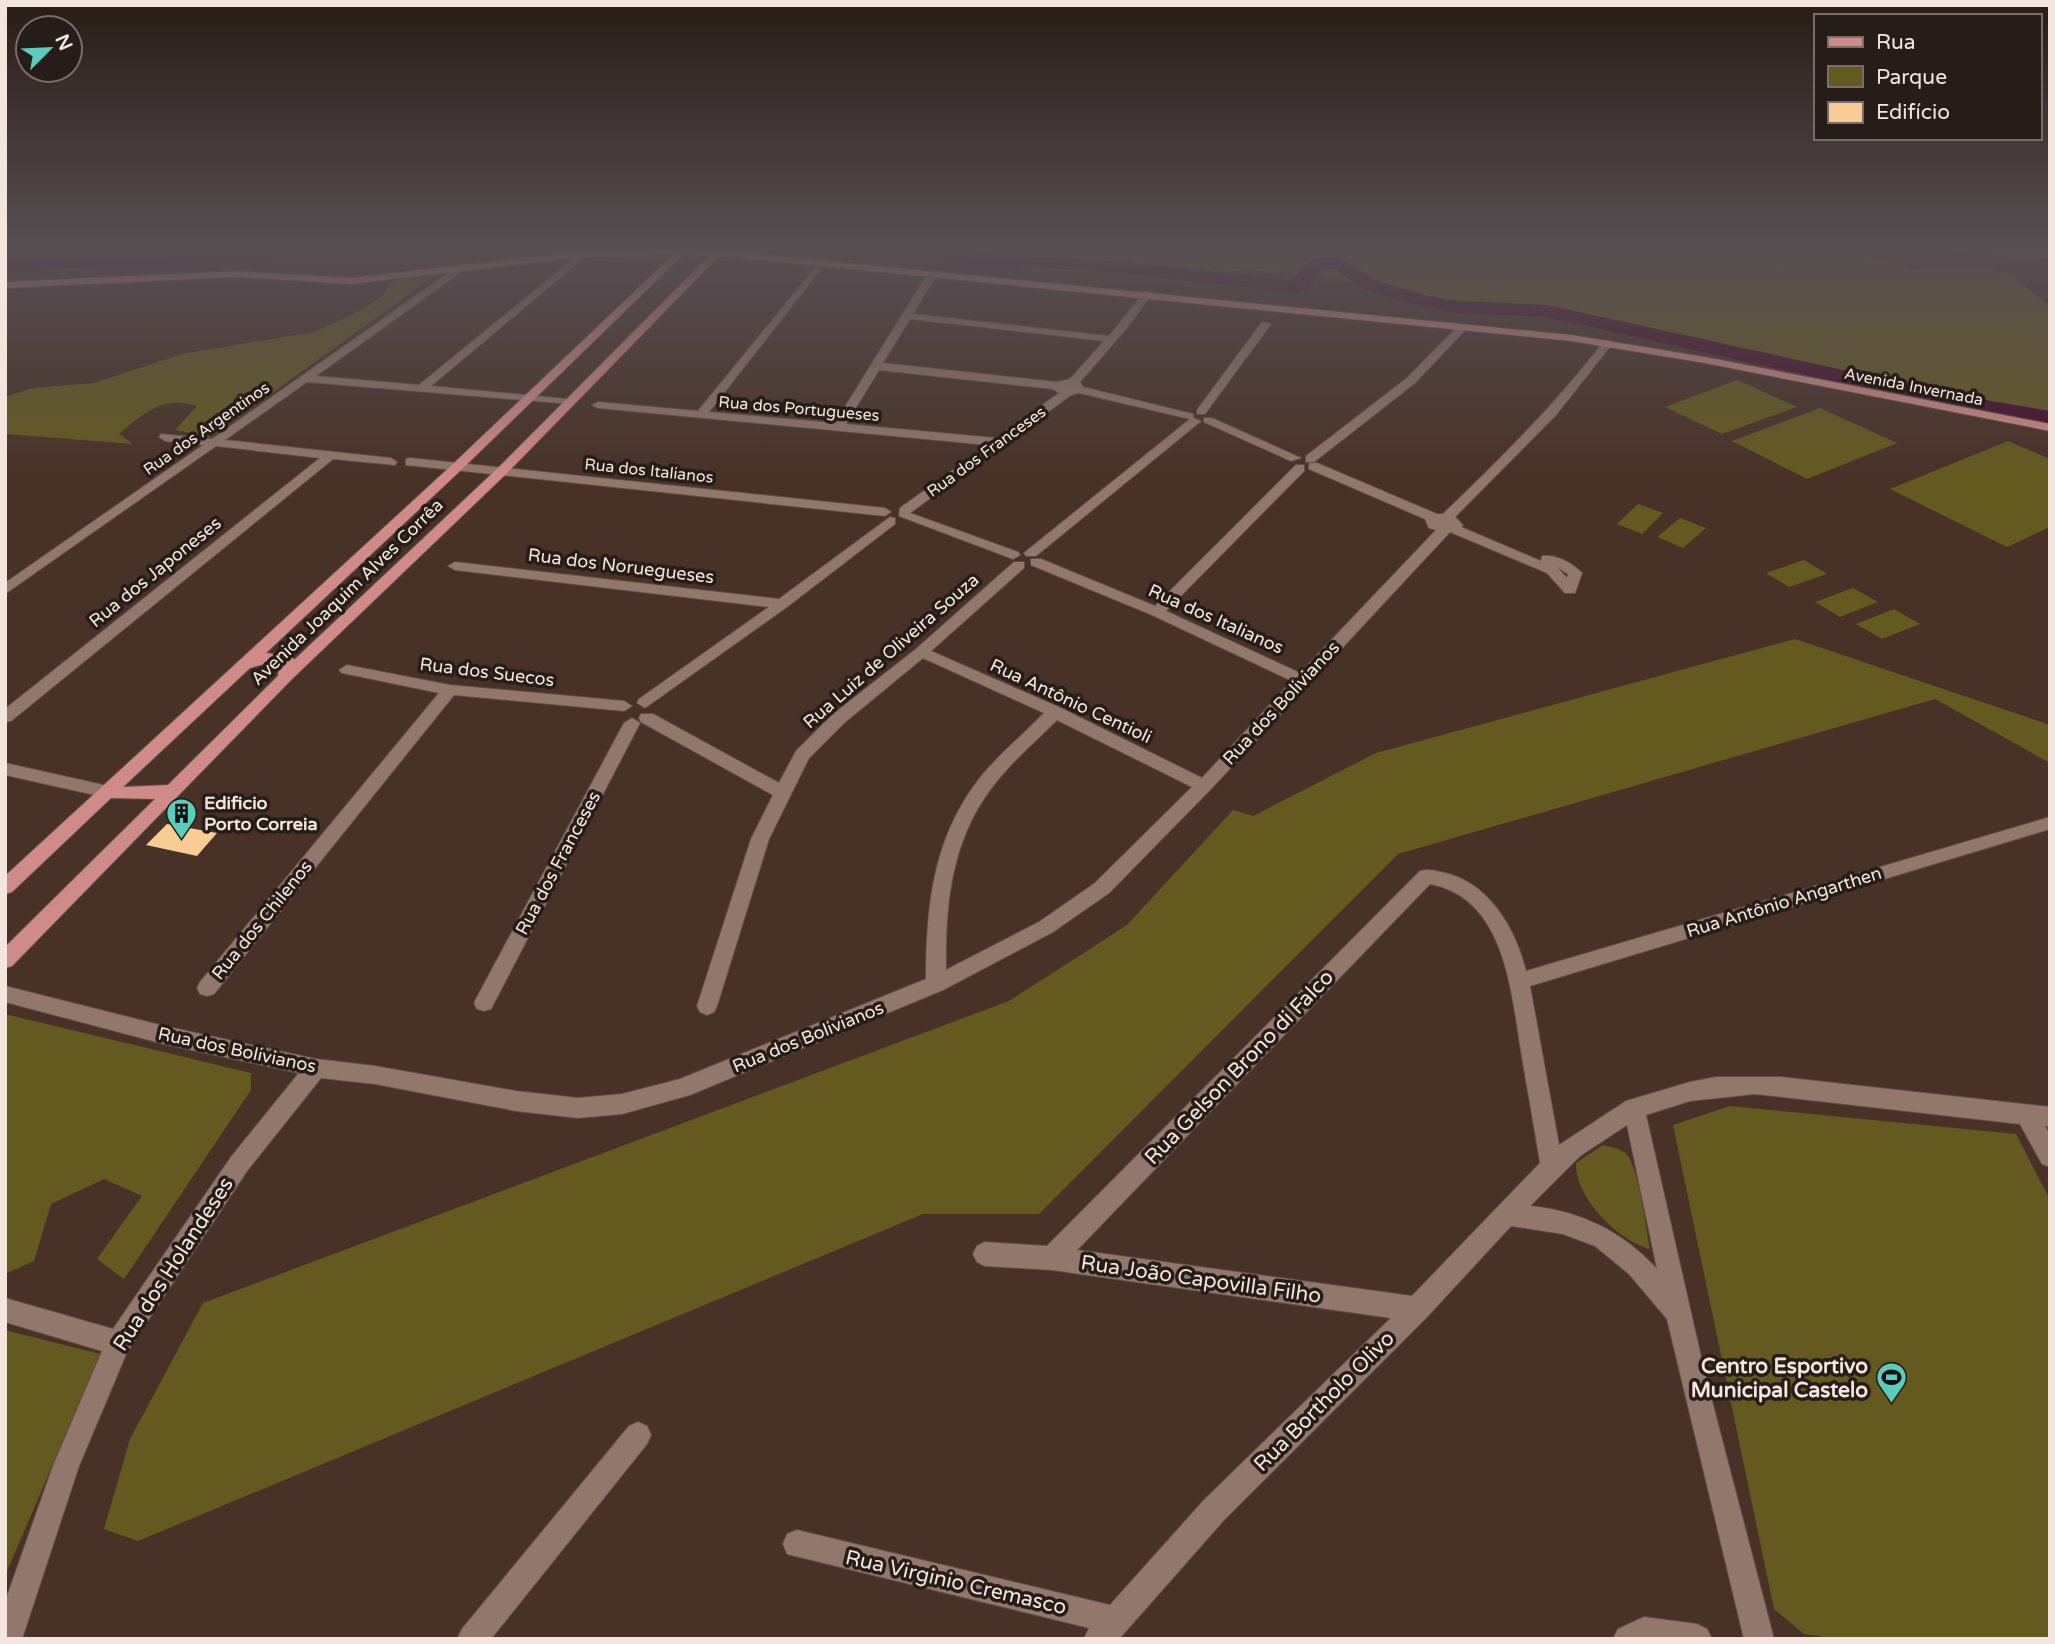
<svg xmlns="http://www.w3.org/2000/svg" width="2055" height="1644" viewBox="0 0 2055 1644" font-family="'Varela Round',sans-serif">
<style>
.green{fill:#645a1f}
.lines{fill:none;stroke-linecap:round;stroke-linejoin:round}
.river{fill:#440e2d;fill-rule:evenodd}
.building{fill:#f9cc94}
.minor-casing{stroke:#614f47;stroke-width:2}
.major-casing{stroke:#614f47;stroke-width:2}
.minor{fill:#91776c;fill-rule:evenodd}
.major{fill:#d08b89;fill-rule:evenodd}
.labels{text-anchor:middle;stroke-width:7;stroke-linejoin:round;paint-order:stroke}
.far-street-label{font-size:16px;fill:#f4e5df;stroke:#271d18}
.street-label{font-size:18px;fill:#f4e5df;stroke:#271d18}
.poi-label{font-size:18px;font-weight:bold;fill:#f4e5df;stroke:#271d18;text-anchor:start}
.near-street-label{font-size:21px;fill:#f4e5df;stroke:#271d18}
.near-poi-label{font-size:21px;font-weight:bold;fill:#f4e5df;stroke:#271d18;text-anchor:end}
</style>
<rect width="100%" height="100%" fill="#483228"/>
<!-- green -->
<g class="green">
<path d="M 948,245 L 1818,245 L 1917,270 L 1993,270 L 2009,274 L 2050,306 L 2050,423 L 1921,400 L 1689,346 L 1579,315 L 1536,307 L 1452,307 L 1322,275 L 1252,270 L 1207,273 L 1159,269 L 1035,272 Z"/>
<path d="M 1881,245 L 1960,245 L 1981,256 Z"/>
<path d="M 434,276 L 211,437 L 175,430 L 197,406 C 162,395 144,413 119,434 L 133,444 L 5,434 L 5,397 L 33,388 L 94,383 L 182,354 L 313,332 L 352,315 L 383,296 L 391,281 Z"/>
<path d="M 1737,380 L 1797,407 L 1722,434 L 1665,407 Z"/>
<path d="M 1820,408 L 1897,443 L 1807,479 L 1732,441 Z"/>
<path d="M 2008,441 L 2050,459 L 2050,527 L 2007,547 L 1890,489 Z"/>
<path d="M 1638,504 L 1663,513 L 1642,534 L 1617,524 Z"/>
<path d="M 1680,518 L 1706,528 L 1683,548 L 1657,537 Z"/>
<path d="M 1804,560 L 1827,574 L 1789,587 L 1766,573 Z"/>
<path d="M 1853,588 L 1878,602 L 1840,617 L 1815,602 Z"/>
<path d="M 1894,609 L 1920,624 L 1882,639 L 1856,624 Z"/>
<path d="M 1795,639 L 2050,725 L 2050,763 L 1935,699 L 1398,854 L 1039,1214 L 923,1214 L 138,1541 L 104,1529 L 130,1439 L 203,1303 L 1009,1001 L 1127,925 L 1233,810 L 1253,816 L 1376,753 Z"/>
<path d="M 5,1014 L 251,1073 L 251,1090 L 124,1279 L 97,1259 L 142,1196 L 104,1179 L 51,1204 L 34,1261 L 5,1274 Z"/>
<path d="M 1730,1106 L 2016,1134 L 2050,1200 L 2050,1639 L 1837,1639 L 1804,1634 L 1774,1609 L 1673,1125 Z"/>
<path d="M 1603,1145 C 1609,1147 1619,1148 1624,1152 C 1639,1162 1646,1230 1650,1249 C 1618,1241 1574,1196 1576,1163 Z"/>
<path d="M 5,1330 L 100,1354 L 5,1576 Z"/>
</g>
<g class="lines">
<!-- river -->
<g class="river">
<path d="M 338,245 L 472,245 L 463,250 L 5,271 L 5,259 Z"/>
<path d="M 914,245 L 940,245 L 979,254 L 1131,262 L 1293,281 L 1303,266 L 1314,259 L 1339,257 L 1377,281 L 1424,295 L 1458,301 L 1547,305 L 1962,396 L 2050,411 L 2050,425 L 1962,410 L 1547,317 L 1458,313 L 1421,306 L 1363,289 L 1335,269 L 1325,269 L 1318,273 L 1310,288 L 1295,293 L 1103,271 L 979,265 L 935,256 L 917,249 Z"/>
</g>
</g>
<!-- building -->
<path class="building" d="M 167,824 L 217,833 L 197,856 L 146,845 Z"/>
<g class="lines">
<defs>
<g id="minor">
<path d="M 1966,245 L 2050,252 L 2050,258 L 1990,253 Z"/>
<path d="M 583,251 L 586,252 L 586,256 L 431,386 L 567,399 L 571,400 L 571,404 L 307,382 L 225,440 L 391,458 L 397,462 L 395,465 L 333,459 L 11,721 L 5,722 L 5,709 L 320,458 L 216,446 L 5,594 L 5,583 L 203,445 L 165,441 L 159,437 L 161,434 L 212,439 L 458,266 L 464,266 L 464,270 L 316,376 L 419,385 Z"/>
<path d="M 822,259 L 827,262 L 825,264 L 709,412 L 835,423 L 928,273 L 933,270 L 938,273 L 913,314 L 1109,336 L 1144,292 L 1150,292 L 1152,294 L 1127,328 L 1080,382 L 1083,387 L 1193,414 L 1193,418 L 1201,421 L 1036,556 L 1026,556 L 1024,553 L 1190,419 L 1079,393 L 1071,395 L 910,513 L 1018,552 L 1020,555 L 1013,559 L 899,516 L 900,508 L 988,445 L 598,408 L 592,405 L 598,402 L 698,411 ZM 910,319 L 1104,341 L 1070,379 L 1057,382 L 883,363 ZM 879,370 L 1053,389 L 1059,393 L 996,438 L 846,424 Z"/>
<path d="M 1262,322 L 1271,324 L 1205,414 L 1197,414 L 1197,410 Z"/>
<path d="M 1460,324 L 1469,326 L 1415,383 L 1314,462 L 1306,462 L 1306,456 L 1407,378 Z"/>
<path d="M 1608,340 L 1613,343 L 1556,415 L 1455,517 L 1463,525 L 1461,527 L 1541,561 L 1542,556 C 1556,554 1572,563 1582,573 L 1575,593 L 1565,593 L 1547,573 L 1450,532 L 1210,790 L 1109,893 L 1053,932 L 943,990 L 690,1095 L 622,1114 L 578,1118 L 516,1111 L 375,1084 L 321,1078 L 247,1171 L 127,1352 L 79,1466 L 22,1639 L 5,1639 L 5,1602 L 53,1466 L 102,1351 L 5,1322 L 5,1298 L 113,1329 L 231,1157 L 299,1073 L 164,1044 L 5,1002 L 5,986 L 164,1026 L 316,1059 L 375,1066 L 516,1091 L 578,1098 L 622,1094 L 680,1079 L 926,979 C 926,907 933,838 979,779 C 998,755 1023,735 1044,713 L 923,658 L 844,723 L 809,758 L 769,839 L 717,1006 L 714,1012 L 707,1015 L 700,1012 L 697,1006 L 751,839 L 773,795 L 641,722 L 639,718 L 641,714 L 653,714 L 779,783 L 796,751 L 832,715 L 916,649 L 1014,562 L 1024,562 L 1024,568 L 931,651 L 1061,708 L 1202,778 L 1292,681 L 1152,615 L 1031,565 L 1031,559 L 1041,559 L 1155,606 L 1296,465 L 1304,465 L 1304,471 L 1166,611 L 1300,673 L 1436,530 L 1429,528 L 1425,519 L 1309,469 L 1309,463 L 1317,463 L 1437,514 L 1443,514 C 1500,459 1556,404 1604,341 ZM 1557,567 L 1568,574 L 1567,578 ZM 1057,720 L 1192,787 L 1095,883 L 1039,922 L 946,970 C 945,906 951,843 990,790 C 1009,764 1034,743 1057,720 Z"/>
<path d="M 1204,418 L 1212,418 L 1301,458 L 1291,461 L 1204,422 Z"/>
<path d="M 410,458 L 885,508 L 891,512 L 885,516 L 406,465 L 406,459 Z"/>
<path d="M 890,517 L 895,518 L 895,524 L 787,607 L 645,708 L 637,703 L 639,699 L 769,607 L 455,570 L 448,566 L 455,562 L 779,599 Z"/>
<path d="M 347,665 L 450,685 L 624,701 L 632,706 L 624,711 L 454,695 L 214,994 L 207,996 L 200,994 L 197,988 L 200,982 L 439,693 L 342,673 L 339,670 Z"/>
<path d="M 632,718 L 640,723 L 491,1009 L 484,1011 L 477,1009 L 474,1003 L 477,997 L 624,723 Z"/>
<path d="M 5,763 L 108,786 L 117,792 L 108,798 L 5,775 Z"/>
<path d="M 2050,817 L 2050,829 L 1530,986 L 1559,1145 L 1626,1101 L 1690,1082 L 1716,1077 L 1781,1077 L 2050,1107 L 2050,1127 L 2045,1126 L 2050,1135 L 2050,1167 L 2042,1164 L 2020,1124 L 1755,1094 L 1690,1101 L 1646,1115 L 1705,1374 L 1774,1639 L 1744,1639 L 1667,1319 L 1629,1274 L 1595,1246 L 1563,1234 L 1511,1226 L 1426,1318 L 1224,1520 L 1119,1639 L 1084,1639 L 1089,1628 L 787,1554 L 783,1544 L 787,1534 L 797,1530 L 1110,1605 L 1204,1500 L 1391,1318 L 1052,1270 L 985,1266 L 977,1262 L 973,1254 L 977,1246 L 985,1242 L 1047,1246 L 1420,871 C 1427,869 1433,870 1441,872 C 1488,881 1515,927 1526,971 ZM 1430,884 C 1505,898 1511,990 1521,1051 C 1527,1088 1534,1125 1540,1163 L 1412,1296 L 1077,1250 ZM 1627,1125 L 1657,1269 C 1622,1231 1581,1211 1530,1206 L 1580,1156 Z"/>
<path d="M 638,1422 L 647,1426 L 651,1435 L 647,1444 L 491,1639 L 457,1639 L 462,1629 L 629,1426 Z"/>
<path d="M 1644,1617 L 1697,1624 L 1707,1629 L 1712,1639 L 1613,1639 L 1618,1629 Z"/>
</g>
<path id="major" d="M 638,248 L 717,250 L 1571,335 L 1705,357 L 2050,424 L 2050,431 L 1705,363 L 1571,341 L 719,256 L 506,474 L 291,680 L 12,966 L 5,968 L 5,947 L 155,799 L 111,798 L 12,892 L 5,894 L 5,876 L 453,464 L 673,255 L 583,257 L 351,284 L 238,277 L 5,288 L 5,282 L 238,271 L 351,278 L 583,251 ZM 683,255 L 709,256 L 498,468 L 294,660 L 292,656 L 266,653 L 461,470 ZM 271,662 L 279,663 L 278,676 L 168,785 L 123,787 L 250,668 Z"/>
</defs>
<!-- minor casing -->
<use href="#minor" class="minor-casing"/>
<!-- major casing -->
<use href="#major" class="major-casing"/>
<!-- minor -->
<use href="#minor" class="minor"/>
<!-- major -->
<use href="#major" class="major"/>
</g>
<!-- sky -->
<linearGradient id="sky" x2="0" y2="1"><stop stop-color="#281c16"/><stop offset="0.52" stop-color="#584f53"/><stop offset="1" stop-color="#584f53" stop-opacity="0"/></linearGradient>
<rect width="2055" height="475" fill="url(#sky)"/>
<!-- icons -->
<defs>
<symbol id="building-pin" viewBox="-11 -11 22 30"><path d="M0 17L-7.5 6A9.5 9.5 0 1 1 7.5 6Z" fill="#5acebd" stroke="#271d18"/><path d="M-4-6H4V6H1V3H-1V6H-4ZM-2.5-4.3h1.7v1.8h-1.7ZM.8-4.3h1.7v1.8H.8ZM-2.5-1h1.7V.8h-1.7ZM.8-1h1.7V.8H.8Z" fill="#111"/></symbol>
<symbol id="stadium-pin" viewBox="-11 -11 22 30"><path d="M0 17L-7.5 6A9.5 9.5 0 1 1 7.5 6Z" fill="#5acebd" stroke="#271d18"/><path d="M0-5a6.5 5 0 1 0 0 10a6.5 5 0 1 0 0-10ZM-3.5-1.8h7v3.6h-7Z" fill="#111"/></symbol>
</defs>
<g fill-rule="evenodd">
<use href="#building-pin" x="164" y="796" width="35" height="47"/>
<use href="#stadium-pin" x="1874" y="1360" width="35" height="47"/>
</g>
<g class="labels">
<!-- far-street labels -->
<g class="far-street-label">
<text transform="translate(1914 386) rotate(11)" y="6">Avenida Invernada</text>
<text transform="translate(799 408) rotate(5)" y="6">Rua dos Portugueses</text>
<text transform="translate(206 428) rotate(-35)" y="6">Rua dos Argentinos</text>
<text transform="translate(986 451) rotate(-36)" y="6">Rua dos Franceses</text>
<text transform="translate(649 470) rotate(6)" y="6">Rua dos Italianos</text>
</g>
<!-- street labels -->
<g class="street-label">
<text transform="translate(621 566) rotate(7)" y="6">Rua dos Noruegueses</text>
<text transform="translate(155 572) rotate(-39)" y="6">Rua dos Japoneses</text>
<text transform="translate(347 592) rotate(-44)" y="6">Avenida Joaquim Alves Corrêa</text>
<text transform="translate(1216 619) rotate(24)" y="6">Rua dos Italianos</text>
<text transform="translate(891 651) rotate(-41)" y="6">Rua Luiz de Oliveira Souza</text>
<text transform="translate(487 672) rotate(7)" y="6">Rua dos Suecos</text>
<text transform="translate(1071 701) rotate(25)" y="6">Rua Antônio Centioli</text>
<text transform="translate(1281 703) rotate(-47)" y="6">Rua dos Bolivianos</text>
<text transform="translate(558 863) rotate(-62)" y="6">Rua dos Franceses</text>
<text transform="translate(1784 902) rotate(-17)" y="6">Rua Antônio Angarthen</text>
<text transform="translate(262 920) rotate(-51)" y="6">Rua dos Chilenos</text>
<text transform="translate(808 1037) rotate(-22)" y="6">Rua dos Bolivianos</text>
<text transform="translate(237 1050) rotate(12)" y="6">Rua dos Bolivianos</text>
</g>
<!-- poi labels -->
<g class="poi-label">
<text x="204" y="809">Edificio<tspan x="204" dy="21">Porto Correia</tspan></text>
</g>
<!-- near-street labels -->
<g class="near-street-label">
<text transform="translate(1239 1067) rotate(-46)" y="7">Rua Gelson Brono di Falco</text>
<text transform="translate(173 1264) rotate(-57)" y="7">Rua dos Holandeses</text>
<text transform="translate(1201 1279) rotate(8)" y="7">Rua João Capovilla Filho</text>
<text transform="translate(1324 1401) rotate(-45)" y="7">Rua Bortholo Olivo</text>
<text transform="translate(956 1582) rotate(13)" y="7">Rua Virginio Cremasco</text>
</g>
<!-- near-poi labels -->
<g class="near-poi-label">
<text x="1868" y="1373">Centro Esportivo<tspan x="1868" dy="24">Municipal Castelo</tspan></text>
</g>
</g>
<!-- border -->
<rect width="2055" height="1644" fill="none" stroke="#f4e5df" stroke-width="14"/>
<!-- legend -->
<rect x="1814" y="14" width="228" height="126" fill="#271d18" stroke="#796d68" stroke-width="2"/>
<rect x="1828" y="37" width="35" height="10" fill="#d08b89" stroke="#796d68" stroke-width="2"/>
<text x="1876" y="49" font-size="21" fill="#f4e5df">Rua</text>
<rect x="1828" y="66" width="35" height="21" fill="#645a1f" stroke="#796d68" stroke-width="2"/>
<text x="1876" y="84" font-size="21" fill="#f4e5df">Parque</text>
<rect x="1828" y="102" width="35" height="21" fill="#f9cc94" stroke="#796d68" stroke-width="2"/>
<text x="1876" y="119" font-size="21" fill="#f4e5df">Edifício</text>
<!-- north arrow -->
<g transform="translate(49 49) rotate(66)"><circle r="33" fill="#271d18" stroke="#796d68" stroke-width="2"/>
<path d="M0-5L12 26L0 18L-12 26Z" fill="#5acebd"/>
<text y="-10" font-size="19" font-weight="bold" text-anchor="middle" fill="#f4e5df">N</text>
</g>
</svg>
